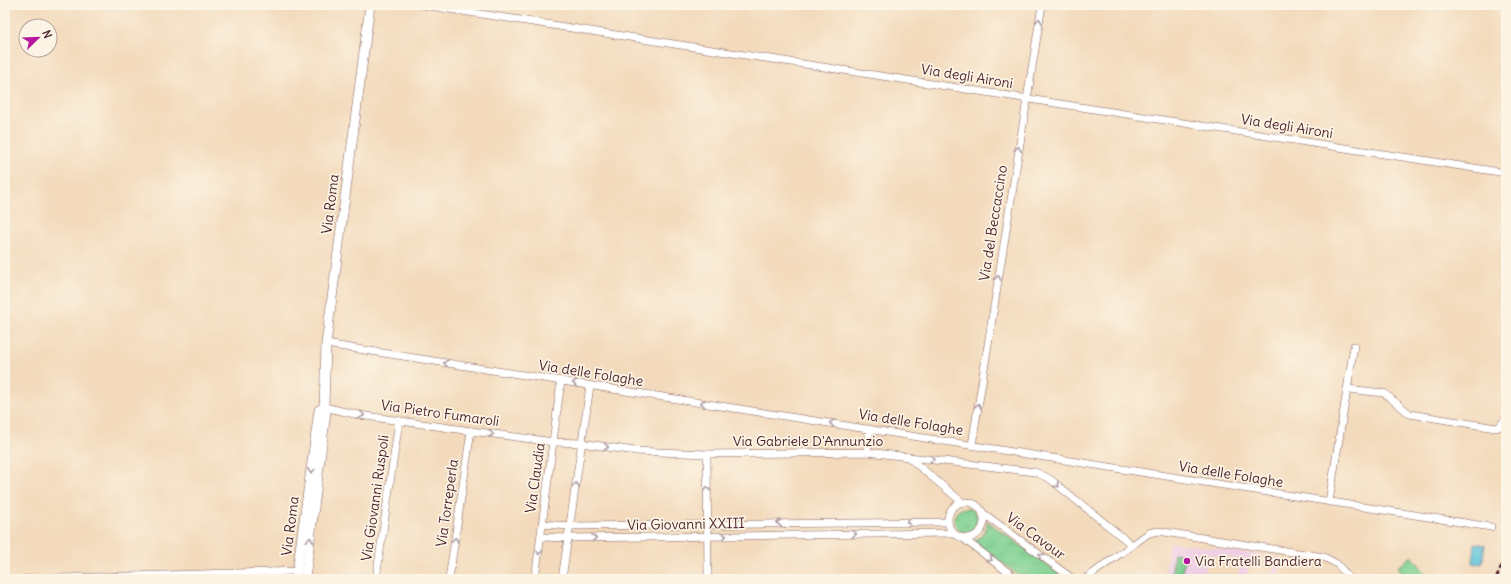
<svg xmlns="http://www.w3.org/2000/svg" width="1511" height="584" viewBox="0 0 1511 584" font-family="Delius,sans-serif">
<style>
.built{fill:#f0d0e5}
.grass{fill:url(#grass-tufts);stroke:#65785e}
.park{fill:url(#park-dots);stroke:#65785e}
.pitch{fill:#80d192;stroke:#65785e}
.water{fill:#60c6dd;stroke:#557284}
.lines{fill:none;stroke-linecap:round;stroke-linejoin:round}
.minor-casing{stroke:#85605e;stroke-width:8}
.tertiary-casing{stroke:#85605e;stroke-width:10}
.minor{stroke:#fff;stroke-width:7}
.tertiary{stroke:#fff;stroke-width:9}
.rail{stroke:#4a1f2b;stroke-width:2.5;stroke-dasharray:6 3;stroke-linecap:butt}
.oneway{stroke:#ae9aa0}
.poi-dot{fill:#b5179e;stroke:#fcf5e5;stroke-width:1.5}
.labels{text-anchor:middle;stroke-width:3.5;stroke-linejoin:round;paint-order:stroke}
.street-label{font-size:14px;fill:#4a1f2b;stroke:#fcf5e5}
.poi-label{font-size:14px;fill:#4a1f2b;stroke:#fcf5e5;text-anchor:start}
</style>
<defs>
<pattern id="grass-tufts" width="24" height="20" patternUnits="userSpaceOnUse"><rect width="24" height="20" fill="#80d192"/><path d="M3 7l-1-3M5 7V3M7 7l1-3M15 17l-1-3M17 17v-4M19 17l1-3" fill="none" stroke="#70b37e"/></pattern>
<pattern id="park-dots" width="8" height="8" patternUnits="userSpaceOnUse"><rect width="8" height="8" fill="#80d192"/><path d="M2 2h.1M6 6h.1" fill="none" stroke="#70b37e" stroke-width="1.8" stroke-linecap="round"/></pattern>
</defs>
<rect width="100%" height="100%" fill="#fcf5e5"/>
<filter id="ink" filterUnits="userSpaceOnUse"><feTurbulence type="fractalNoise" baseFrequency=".025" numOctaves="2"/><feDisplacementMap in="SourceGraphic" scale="8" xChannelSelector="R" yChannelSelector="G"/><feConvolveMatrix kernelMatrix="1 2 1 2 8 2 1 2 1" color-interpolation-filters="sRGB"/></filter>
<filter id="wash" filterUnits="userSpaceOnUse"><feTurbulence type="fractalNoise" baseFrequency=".012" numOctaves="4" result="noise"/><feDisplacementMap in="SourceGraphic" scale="16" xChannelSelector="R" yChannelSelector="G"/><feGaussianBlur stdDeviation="0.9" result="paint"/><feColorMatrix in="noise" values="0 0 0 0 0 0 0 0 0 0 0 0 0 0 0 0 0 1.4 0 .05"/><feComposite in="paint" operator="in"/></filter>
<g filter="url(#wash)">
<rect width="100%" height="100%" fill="#f3dabc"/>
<!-- built -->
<path class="built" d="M 1169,542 L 1282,558 L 1279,579 L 1273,579 L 1276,559 L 1258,556 L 1256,563 L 1249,562 L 1247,579 L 1229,579 L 1230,575 L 1238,577 L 1241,560 L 1208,554 L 1205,572 L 1219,575 L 1221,577 L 1221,579 L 1164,579 Z"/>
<!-- grass -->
<g class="grass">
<circle cx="966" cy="520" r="12"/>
<path d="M 987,521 L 1066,579 L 1023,579 L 974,541 C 982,537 987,531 987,521 Z"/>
</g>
<!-- park -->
<path class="park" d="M 1174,553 L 1185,555 L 1181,578 L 1171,577 Z"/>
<!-- pitch -->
<path class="pitch" d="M 1412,556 L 1430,579 L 1407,579 L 1398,567 Z"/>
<!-- water -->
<path class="water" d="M 1475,543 L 1485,545 L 1482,564 L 1473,563 Z"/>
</g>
<g filter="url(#ink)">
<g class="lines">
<defs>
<g id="minor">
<path d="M 423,5 L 1506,173"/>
<path d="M 326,344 L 1491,527"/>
<path d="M 1347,389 L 1384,393 L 1410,414 L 1496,428 L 1499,427 L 1504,421"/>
<path d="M 324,407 L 359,415 L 471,431 L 554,442 L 581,443 L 635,451 L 707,454 L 867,452 L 1035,472 L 1050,479 L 1132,545"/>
<path d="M 972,445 L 1042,5"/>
<path d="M 867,452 L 870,429"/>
<path d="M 707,454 L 708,579"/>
<path d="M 908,457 L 962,502"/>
<circle cx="966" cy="520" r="18"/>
<path d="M 1329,502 L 1354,346"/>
<path d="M 983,513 L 1073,579"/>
<path d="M 542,524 L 570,526 L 948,522"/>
<path d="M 541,537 L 568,538 L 953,533"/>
<path d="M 964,539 L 1017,579"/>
<path d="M 272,572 L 280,579"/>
<path d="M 25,579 L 272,572 L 294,571 L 300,569"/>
<path d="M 376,579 L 399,421"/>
<path d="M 449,579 L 471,431"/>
<path d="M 535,579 L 561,381"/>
<path d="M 562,579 L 590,386"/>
<path d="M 1085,579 L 1149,533 L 1158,531 L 1324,557 L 1337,564 L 1350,579"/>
</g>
<g id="tertiary">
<path d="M 296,579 L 319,410 L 324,407"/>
<path d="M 305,579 L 326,412 L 324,407 L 326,344 L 370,5"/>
</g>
</defs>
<!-- minor casing -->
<use href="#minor" class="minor-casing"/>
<!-- tertiary casing -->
<use href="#tertiary" class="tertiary-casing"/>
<!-- minor -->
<use href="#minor" class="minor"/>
<!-- tertiary -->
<use href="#tertiary" class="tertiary"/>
<!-- rail -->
<path class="rail" d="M 1496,579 L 1506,556"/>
</g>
<!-- one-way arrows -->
<defs><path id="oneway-chevron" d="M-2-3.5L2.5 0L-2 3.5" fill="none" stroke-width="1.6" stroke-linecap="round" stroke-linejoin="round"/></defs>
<g class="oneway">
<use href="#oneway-chevron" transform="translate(1039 21) rotate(-81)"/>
<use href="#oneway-chevron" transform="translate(1018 149) rotate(-81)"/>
<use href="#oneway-chevron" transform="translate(998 278) rotate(-81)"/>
<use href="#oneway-chevron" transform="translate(446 363) rotate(-171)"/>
<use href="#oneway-chevron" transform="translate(575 383) rotate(-171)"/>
<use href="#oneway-chevron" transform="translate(703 403) rotate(-171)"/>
<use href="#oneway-chevron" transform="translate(978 406) rotate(-81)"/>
<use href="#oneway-chevron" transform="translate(362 415) rotate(10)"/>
<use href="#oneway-chevron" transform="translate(832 423) rotate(-171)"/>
<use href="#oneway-chevron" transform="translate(491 434) rotate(7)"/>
<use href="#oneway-chevron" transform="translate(606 447) rotate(9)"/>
<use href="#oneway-chevron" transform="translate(932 459) rotate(7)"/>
<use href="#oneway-chevron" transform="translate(311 471) rotate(97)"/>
<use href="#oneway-chevron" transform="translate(576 485) rotate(-82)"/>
<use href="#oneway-chevron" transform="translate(1057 485) rotate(40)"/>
<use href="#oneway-chevron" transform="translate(707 489) rotate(-90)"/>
<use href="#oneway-chevron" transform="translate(909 522) rotate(179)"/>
<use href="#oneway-chevron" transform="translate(779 523) rotate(179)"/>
<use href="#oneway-chevron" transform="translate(854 534) rotate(-1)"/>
<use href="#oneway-chevron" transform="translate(724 536) rotate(-1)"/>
<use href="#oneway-chevron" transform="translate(594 538) rotate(-1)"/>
<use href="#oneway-chevron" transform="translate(310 540) rotate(-82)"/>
<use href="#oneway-chevron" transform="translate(455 540) rotate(-82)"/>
<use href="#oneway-chevron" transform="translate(539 552) rotate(98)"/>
<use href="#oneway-chevron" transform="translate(1041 556) rotate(-144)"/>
<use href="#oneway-chevron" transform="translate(990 559) rotate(37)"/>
</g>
</g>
<!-- markers -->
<circle class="poi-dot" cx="1187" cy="561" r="4"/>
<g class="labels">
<!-- street labels -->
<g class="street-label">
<text transform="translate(967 76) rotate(9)" y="5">Via degli Aironi</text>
<text transform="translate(1287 126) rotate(9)" y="5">Via degli Aironi</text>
<text transform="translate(330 204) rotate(-83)" y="5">Via Roma</text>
<text transform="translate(993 223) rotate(-81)" y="5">Via del Beccaccino</text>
<text transform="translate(591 373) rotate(9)" y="5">Via delle Folaghe</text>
<text transform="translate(440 413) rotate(8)" y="5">Via Pietro Fumaroli</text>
<text transform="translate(911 422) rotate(9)" y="5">Via delle Folaghe</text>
<text x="808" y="446">Via Gabriele D'Annunzio</text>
<text transform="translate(1231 474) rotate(9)" y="5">Via delle Folaghe</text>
<text transform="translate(535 478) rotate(-82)" y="5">Via Claudia</text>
<text transform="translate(375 498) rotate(-82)" y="5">Via Giovanni Ruspoli</text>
<text transform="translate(447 503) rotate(-82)" y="5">Via Torreperla</text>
<text transform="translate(686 524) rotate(-1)" y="5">Via Giovanni XXIII</text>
<text transform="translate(290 526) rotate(-83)" y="5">Via Roma</text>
<text transform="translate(1036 536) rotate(36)" y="5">Via Cavour</text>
</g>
<!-- poi labels -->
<g class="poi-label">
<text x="1195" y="566">Via Fratelli Bandiera</text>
</g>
</g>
<!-- margin -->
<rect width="1511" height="584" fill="none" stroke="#fcf5e5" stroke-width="20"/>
<!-- north arrow -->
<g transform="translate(38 38) rotate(67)"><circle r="19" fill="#fcf5e5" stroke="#b59f9b"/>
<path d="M0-3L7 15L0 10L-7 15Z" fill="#b5179e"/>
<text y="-6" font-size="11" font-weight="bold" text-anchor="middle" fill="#4a1f2b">N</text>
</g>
</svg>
